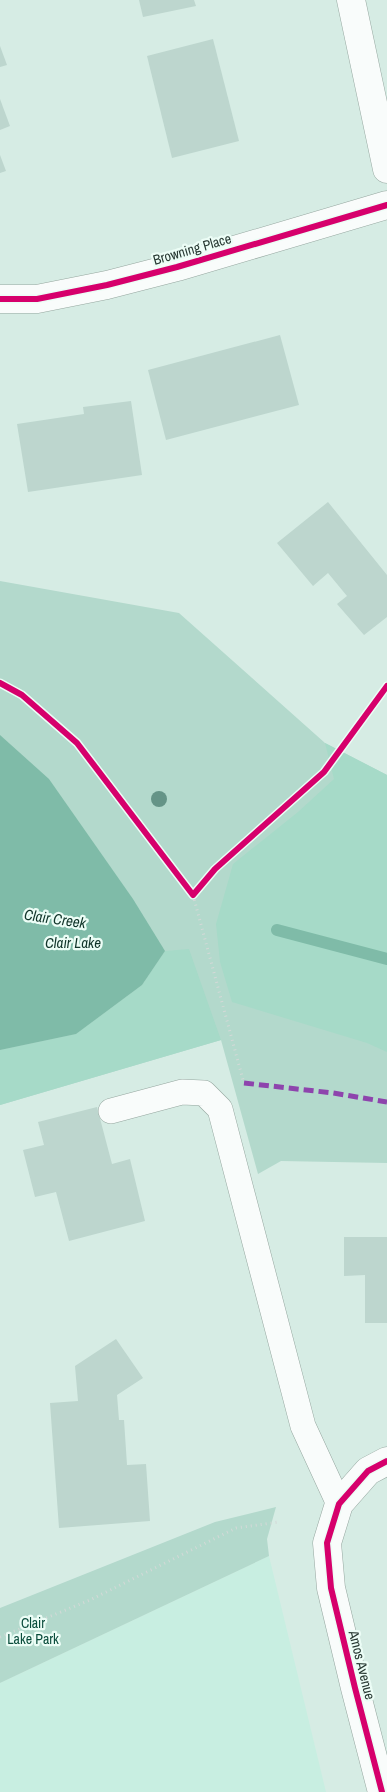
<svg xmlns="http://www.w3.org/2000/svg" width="387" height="1792" viewBox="0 0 387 1792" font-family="'Archivo Narrow',sans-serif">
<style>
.built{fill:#c8eee1}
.green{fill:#b3d9cc}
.forest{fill:#a6dac8}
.water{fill:#7fbba8}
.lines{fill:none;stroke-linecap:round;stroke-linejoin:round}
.stream{stroke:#7fbba8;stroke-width:12}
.building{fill:#bdd6ce}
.service-casing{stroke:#95a69f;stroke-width:26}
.minor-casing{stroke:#95a69f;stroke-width:29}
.path{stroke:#d3d9d7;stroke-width:3;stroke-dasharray:1 4;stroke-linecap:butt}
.service{stroke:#f9fcfb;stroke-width:25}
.minor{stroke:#f9fcfb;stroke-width:28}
.quiet{stroke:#8e44ad;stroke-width:5;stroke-dasharray:10 5;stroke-linecap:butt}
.cycleway-casing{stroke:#ecfdf6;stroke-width:9}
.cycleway{stroke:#d6006c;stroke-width:6}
.tree{fill:#659487}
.labels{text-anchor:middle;stroke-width:4.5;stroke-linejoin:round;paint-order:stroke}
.street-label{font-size:14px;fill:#273832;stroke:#ecfdf6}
.park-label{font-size:14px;fill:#094c3b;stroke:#ecfdf6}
.water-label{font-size:15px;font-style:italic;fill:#103429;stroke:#ecfdf6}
</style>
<rect width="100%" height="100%" fill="#d6ece4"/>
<!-- built -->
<path class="built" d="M 269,1556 L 326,1792 L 0,1792 L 0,1683 Z"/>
<!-- green -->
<g class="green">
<path d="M 0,581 L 179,613 L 325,743 L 387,775 L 387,1163 L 281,1161 L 258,1174 L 221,1040 L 0,1105 Z"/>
<path d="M 276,1507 L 267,1539 L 269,1556 L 0,1683 L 0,1608 L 215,1522 Z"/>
</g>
<!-- forest -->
<g class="forest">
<path d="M 325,743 L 387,775 L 387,1052 L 367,1043 L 232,1002 L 220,962 L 216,924 L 233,864 L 298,812 L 334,779 Z"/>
<path d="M 189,949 L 221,1040 L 0,1105 L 0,1050 L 76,1034 L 142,985 L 165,951 Z"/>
</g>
<!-- water -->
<path class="water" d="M 0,735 L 49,779 L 133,899 L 165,951 L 142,985 L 76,1034 L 0,1050 Z"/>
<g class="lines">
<!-- stream -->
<path class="stream" d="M 277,930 L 387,959"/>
</g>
<!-- building -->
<g class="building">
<path d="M 139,0 L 194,0 L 196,6 L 143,17 Z"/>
<path d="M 213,39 L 239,141 L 172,158 L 147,56 Z"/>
<path d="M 0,46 L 7,65 L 0,67 Z"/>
<path d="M 0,99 L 10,126 L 0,130 Z"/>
<path d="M 0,155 L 6,171 L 0,173 Z"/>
<path d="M 280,335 L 299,405 L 166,440 L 148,370 Z"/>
<path d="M 131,401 L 142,475 L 28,492 L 17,424 L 84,414 L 83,407 Z"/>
<path d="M 328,502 L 387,575 L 387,617 L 364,635 L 337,604 L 347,596 L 328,573 L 313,586 L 277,543 Z"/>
<path d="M 97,1107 L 112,1164 L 130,1159 L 145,1221 L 69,1241 L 56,1192 L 35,1197 L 23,1150 L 44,1145 L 38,1122 Z"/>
<path d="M 344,1237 L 387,1237 L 387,1323 L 365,1323 L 365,1275 L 344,1276 Z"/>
<path d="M 116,1339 L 143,1378 L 117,1395 L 119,1420 L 124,1420 L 127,1465 L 146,1464 L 150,1521 L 59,1528 L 50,1403 L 78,1401 L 75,1366 Z"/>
</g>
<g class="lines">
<defs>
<path id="service" d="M 111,1111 L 182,1092 L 204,1093 L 220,1109 L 303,1426 L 339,1504"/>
<g id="minor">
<path d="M 351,0 L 387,169"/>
<path d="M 0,299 L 37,299 L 107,285 L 177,267 L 387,205"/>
<path d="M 382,1792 L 355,1688 L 331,1588 L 327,1543 L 339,1504 L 368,1471 L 387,1461"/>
</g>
</defs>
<!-- service casing -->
<use href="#service" class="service-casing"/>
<!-- minor casing -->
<use href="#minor" class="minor-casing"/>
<!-- path -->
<g class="path">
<path d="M 193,895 L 243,1080"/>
<path d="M 0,1637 L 90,1600 L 236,1528 L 279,1522"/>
</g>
<!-- service -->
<use href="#service" class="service"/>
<!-- minor -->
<use href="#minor" class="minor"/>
<!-- quiet -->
<path class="quiet" d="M 244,1083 L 333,1093 L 387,1102"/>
<defs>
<g id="cycleway">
<path d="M 0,299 L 37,299 L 107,285 L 177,267 L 387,205"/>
<path d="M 0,683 L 22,695 L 77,743 L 193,895 L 215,869 L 324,772 L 387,686"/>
<path d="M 382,1792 L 355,1688 L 331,1588 L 327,1543 L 339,1504 L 368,1471 L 387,1461"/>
</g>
</defs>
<!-- cycleway casing -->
<use href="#cycleway" class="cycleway-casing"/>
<!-- cycleway -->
<use href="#cycleway" class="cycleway"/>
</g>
<!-- trees -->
<circle class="tree" cx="159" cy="799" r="8"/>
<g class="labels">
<!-- street labels -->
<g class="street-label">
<text transform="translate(192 249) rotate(-16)" y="5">Browning Place</text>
<text transform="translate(362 1665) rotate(76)" y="5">Amos Avenue</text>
</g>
<!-- park labels -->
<g class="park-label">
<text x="33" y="1628">Clair<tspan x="33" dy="16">Lake Park</tspan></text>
</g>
<!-- water labels -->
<g class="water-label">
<text transform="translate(55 919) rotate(8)" y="5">Clair Creek</text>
<text x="73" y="948">Clair Lake</text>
</g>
</g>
</svg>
